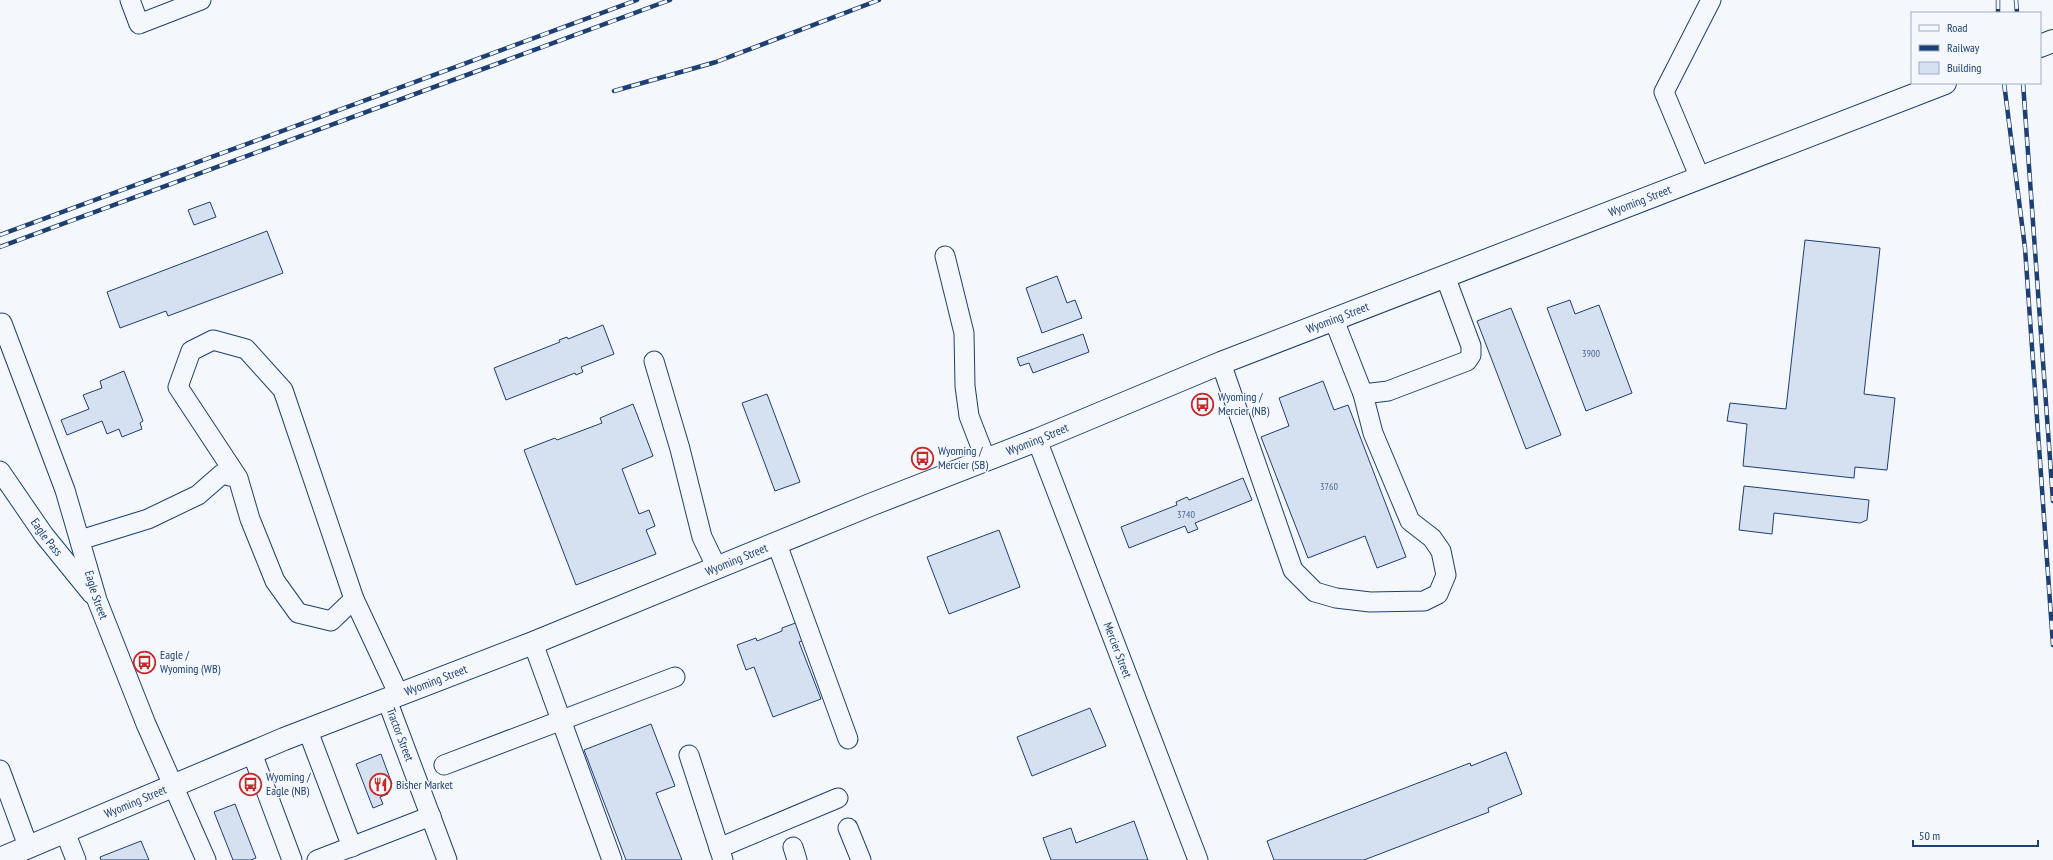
<svg xmlns="http://www.w3.org/2000/svg" width="2053" height="860" viewBox="0 0 2053 860" font-family="'PT Sans Narrow',sans-serif">
<style>
.building{fill:#d5e0f0;stroke:#1d3f73}
.lines{fill:none;stroke-linecap:round;stroke-linejoin:round}
.minor-casing{stroke:#1d3f73;stroke-width:21}
.major-casing{stroke:#1d3f73;stroke-width:24}
.minor{stroke:#f4f7fb;stroke-width:19}
.major{stroke:#f4f7fb;stroke-width:22}
.rail-casing{stroke:#1d3f73;stroke-width:4.5}
.rail{stroke:#f4f7fb;stroke-width:3;stroke-dasharray:9;stroke-linecap:butt}
.labels{text-anchor:middle;stroke-width:3;stroke-linejoin:round;paint-order:stroke}
.number-label{font-size:10px;fill:#4b6792}
.street-label{font-size:12px;fill:#1d3f73;stroke:#f4f7fb}
.poi-label{font-size:12px;fill:#1d3f73;stroke:#f4f7fb;text-anchor:start}
</style>
<rect width="100%" height="100%" fill="#f4f7fb"/>
<!-- building -->
<g class="building">
<path d="M 210,202 L 216,217 L 194,225 L 188,210 Z"/>
<path d="M 267,231 L 283,273 L 168,316 L 166,311 L 120,328 L 107,292 Z"/>
<path d="M 1805,240 L 1880,248 L 1864,394 L 1895,398 L 1887,470 L 1855,467 L 1854,478 L 1743,466 L 1747,424 L 1727,421 L 1730,403 L 1786,409 Z"/>
<path d="M 1057,276 L 1067,303 L 1075,300 L 1082,318 L 1042,333 L 1026,288 Z"/>
<path d="M 1570,300 L 1575,314 L 1599,305 L 1632,393 L 1586,411 L 1547,308 Z"/>
<path d="M 1511,308 L 1561,435 L 1526,449 L 1477,321 Z"/>
<path d="M 603,325 L 614,354 L 581,367 L 583,372 L 576,375 L 575,373 L 506,400 L 494,368 L 560,342 L 559,340 L 567,337 L 568,339 Z"/>
<path d="M 1083,334 L 1089,352 L 1033,373 L 1029,363 L 1020,366 L 1017,358 Z"/>
<path d="M 124,371 L 143,421 L 140,423 L 142,429 L 122,437 L 119,429 L 107,434 L 102,421 L 67,435 L 61,420 L 89,409 L 83,395 L 102,388 L 100,381 Z"/>
<path d="M 1323,381 L 1334,410 L 1348,405 L 1406,557 L 1377,568 L 1365,536 L 1308,558 L 1261,437 L 1289,426 L 1279,398 Z"/>
<path d="M 767,394 L 800,482 L 775,491 L 742,403 Z"/>
<path d="M 633,404 L 653,456 L 622,469 L 639,514 L 649,510 L 655,526 L 646,530 L 656,554 L 576,585 L 524,450 L 555,438 L 557,440 L 602,423 L 600,418 Z"/>
<path d="M 1243,478 L 1252,500 L 1195,523 L 1198,529 L 1188,533 L 1185,526 L 1129,548 L 1121,527 L 1177,505 L 1176,502 L 1187,497 L 1189,500 Z"/>
<path d="M 1744,486 L 1869,500 L 1867,520 L 1860,523 L 1774,513 L 1772,534 L 1739,530 Z"/>
<path d="M 999,530 L 1020,587 L 949,614 L 927,557 Z"/>
<path d="M 798,622 L 804,640 L 799,642 L 821,699 L 773,717 L 754,667 L 746,670 L 737,645 L 756,638 L 757,641 L 782,631 L 782,628 Z"/>
<path d="M 1090,708 L 1106,746 L 1032,776 L 1017,737 Z"/>
<path d="M 651,724 L 675,786 L 656,793 L 682,860 L 626,860 L 584,750 Z"/>
<path d="M 1506,752 L 1522,794 L 1488,808 L 1489,812 L 1364,860 L 1274,860 L 1267,841 L 1470,763 L 1471,766 Z"/>
<path d="M 381,754 L 392,784 L 385,787 L 388,794 L 380,797 L 383,804 L 373,808 L 356,764 Z"/>
<path d="M 235,804 L 256,858 L 251,860 L 233,860 L 214,812 Z"/>
<path d="M 1134,821 L 1148,860 L 1051,860 L 1043,838 L 1071,828 L 1076,843 Z"/>
<path d="M 141,841 L 149,860 L 101,860 L 100,857 Z"/>
</g>
<g class="lines">
<defs>
<g id="minor">
<path d="M 130,0 L 139,24 L 201,0"/>
<path d="M 1700,178 L 1664,92 L 1711,0"/>
<path d="M 945,256 L 964,333 L 965,386 L 969,416 L 986,460"/>
<path d="M 1334,320 L 1363,394 L 1388,391 L 1467,361 L 1471,355 L 1471,346 L 1445,276"/>
<path id="s1" d="M 2,323 L 65,490 L 97,600 L 146,724 L 206,860"/>
<path d="M 654,361 L 680,449 L 702,537 L 717,568"/>
<path d="M 1221,363 L 1293,570 L 1315,592 L 1336,598 L 1370,602 L 1424,601 L 1438,594 L 1446,575 L 1441,551 L 1432,538 L 1410,521 L 1373,433 L 1363,394"/>
<path id="s2" d="M 1037,440 L 1198,860"/>
<path id="s3" d="M 0,471 L 44,535 L 92,594"/>
<path d="M 80,540 L 148,519 L 198,495 L 222,474 L 238,478 L 250,519 L 275,581 L 298,613 L 331,621 L 354,599 L 283,390 L 246,349 L 213,340 L 191,351 L 178,387 L 238,478"/>
<path d="M 777,544 L 848,739"/>
<path d="M 354,599 L 399,695"/>
<path d="M 533,643 L 612,860"/>
<path id="s4" d="M 387,700 L 447,860"/>
<path d="M 308,731 L 352,847"/>
<path d="M 252,753 L 292,860"/>
<path d="M 689,755 L 723,860"/>
<path d="M 444,765 L 675,677"/>
<path d="M 0,770 L 28,846"/>
<path d="M 848,828 L 861,860"/>
<path d="M 65,832 L 76,860"/>
<path d="M 793,847 L 797,860"/>
<path d="M 719,848 L 838,798"/>
<path d="M 317,860 L 431,816"/>
</g>
<g id="major">
<path d="M 2040,46 L 2053,41"/>
<path id="s5" d="M 0,859 L 284,739 L 533,643 L 870,505 L 1037,440 L 1221,363 L 1945,83"/>
</g>
</defs>
<!-- minor casing -->
<use href="#minor" class="minor-casing"/>
<!-- major casing -->
<use href="#major" class="major-casing"/>
<!-- minor -->
<use href="#minor" class="minor"/>
<!-- major -->
<use href="#major" class="major"/>
<defs>
<g id="rail">
<path d="M 1998,0 L 1998,13"/>
<path d="M 2016,0 L 2017,13"/>
<path d="M 2004,83 L 2025,248 L 2053,645"/>
<path d="M 2023,83 L 2053,501"/>
<path d="M 614,91 L 716,62 L 879,0"/>
<path d="M 0,235 L 637,0"/>
<path d="M 0,247 L 670,0"/>
</g>
</defs>
<!-- rail casing -->
<use href="#rail" class="rail-casing"/>
<!-- rail -->
<use href="#rail" class="rail"/>
</g>
<!-- icons -->
<defs>
<symbol id="bus-ring" viewBox="-11 -11 22 22"><circle r="9.5" fill="#f4f7fb" stroke="#c62828" stroke-width="1.5"/><path d="M-5-6H5V4H4V6H2V4H-2V6H-4V4H-5ZM-3.5-4V0h7V-4ZM-3.5 1.2v1.5H-2V1.2ZM2 1.2v1.5H3.5V1.2Z" fill="#c62828"/></symbol>
<symbol id="restaurant-ring" viewBox="-11 -11 22 22"><circle r="9.5" fill="#f4f7fb" stroke="#c62828" stroke-width="1.5"/><path d="M-5-6h1v4h1v-4h1v4h1v-4h1v5L-1.5 .5V6h-2V.5L-5-1ZM5-6V6H3V1.5H1.5Q1.5-4 5-6Z" fill="#c62828"/></symbol>
</defs>
<g fill-rule="evenodd">
<use href="#bus-ring" x="1190" y="392" width="25" height="25"/>
<use href="#bus-ring" x="910" y="446" width="25" height="25"/>
<use href="#bus-ring" x="132" y="650" width="25" height="25"/>
<use href="#bus-ring" x="238" y="772" width="25" height="25"/>
<use href="#restaurant-ring" x="368" y="772" width="25" height="25"/>
</g>
<g class="labels">
<!-- number labels -->
<g class="number-label">
<text x="1591" y="357">3900</text>
<text x="1329" y="490">3760</text>
<text x="1186" y="518">3740</text>
</g>
<!-- street labels -->
<g class="street-label">
<text dy="4" stroke="none"><textPath href="#s5" startOffset="1767">Wyoming Street</textPath></text>
<text dy="4" stroke="none"><textPath href="#s5" startOffset="1443">Wyoming Street</textPath></text>
<text dy="4" stroke="none"><textPath href="#s5" startOffset="1119">Wyoming Street</textPath></text>
<text dy="4" stroke="none"><textPath href="#s3" startOffset="81">Eagle Pass</textPath></text>
<text dy="4" stroke="none"><textPath href="#s5" startOffset="795">Wyoming Street</textPath></text>
<text dy="4" stroke="none"><textPath href="#s1" startOffset="288">Eagle Street</textPath></text>
<text dy="4" stroke="none"><textPath href="#s2" startOffset="225">Mercier Street</textPath></text>
<text dy="4" stroke="none"><textPath href="#s5" startOffset="471">Wyoming Street</textPath></text>
<text dy="4" stroke="none"><textPath href="#s4" startOffset="37">Tractor Street</textPath></text>
<text dy="4" stroke="none"><textPath href="#s5" startOffset="147">Wyoming Street</textPath></text>
</g>
<!-- poi labels -->
<g class="poi-label">
<text x="1218" y="401">Wyoming /<tspan x="1218" dy="14">Mercier (NB)</tspan></text>
<text x="938" y="455">Wyoming /<tspan x="938" dy="14">Mercier (SB)</tspan></text>
<text x="160" y="659">Eagle /<tspan x="160" dy="14">Wyoming (WB)</tspan></text>
<text x="266" y="781">Wyoming /<tspan x="266" dy="14">Eagle (NB)</tspan></text>
<text x="396" y="789">Bisher Market</text>
</g>
</g>
<!-- legend -->
<rect x="1911" y="12" width="130" height="72" fill="#f4f7fb" stroke="#9eadc5"/>
<rect x="1919" y="25" width="20" height="6" fill="#f4f7fb" stroke="#9eadc5"/>
<text x="1947" y="32" font-size="12" fill="#1d3f73">Road</text>
<rect x="1919" y="45" width="20" height="6" fill="#1d3f73" stroke="#9eadc5"/>
<text x="1947" y="52" font-size="12" fill="#1d3f73">Railway</text>
<rect x="1919" y="62" width="20" height="12" fill="#d5e0f0" stroke="#9eadc5"/>
<text x="1947" y="72" font-size="12" fill="#1d3f73">Building</text>
<!-- scale -->
<path d="M1913 840v6h125v-6" fill="none" stroke="#1d3f73" stroke-width="2"/>
<text x="1919" y="840" font-size="12" fill="#1d3f73" stroke="#f4f7fb" stroke-width="3" paint-order="stroke">50 m</text>
</svg>
